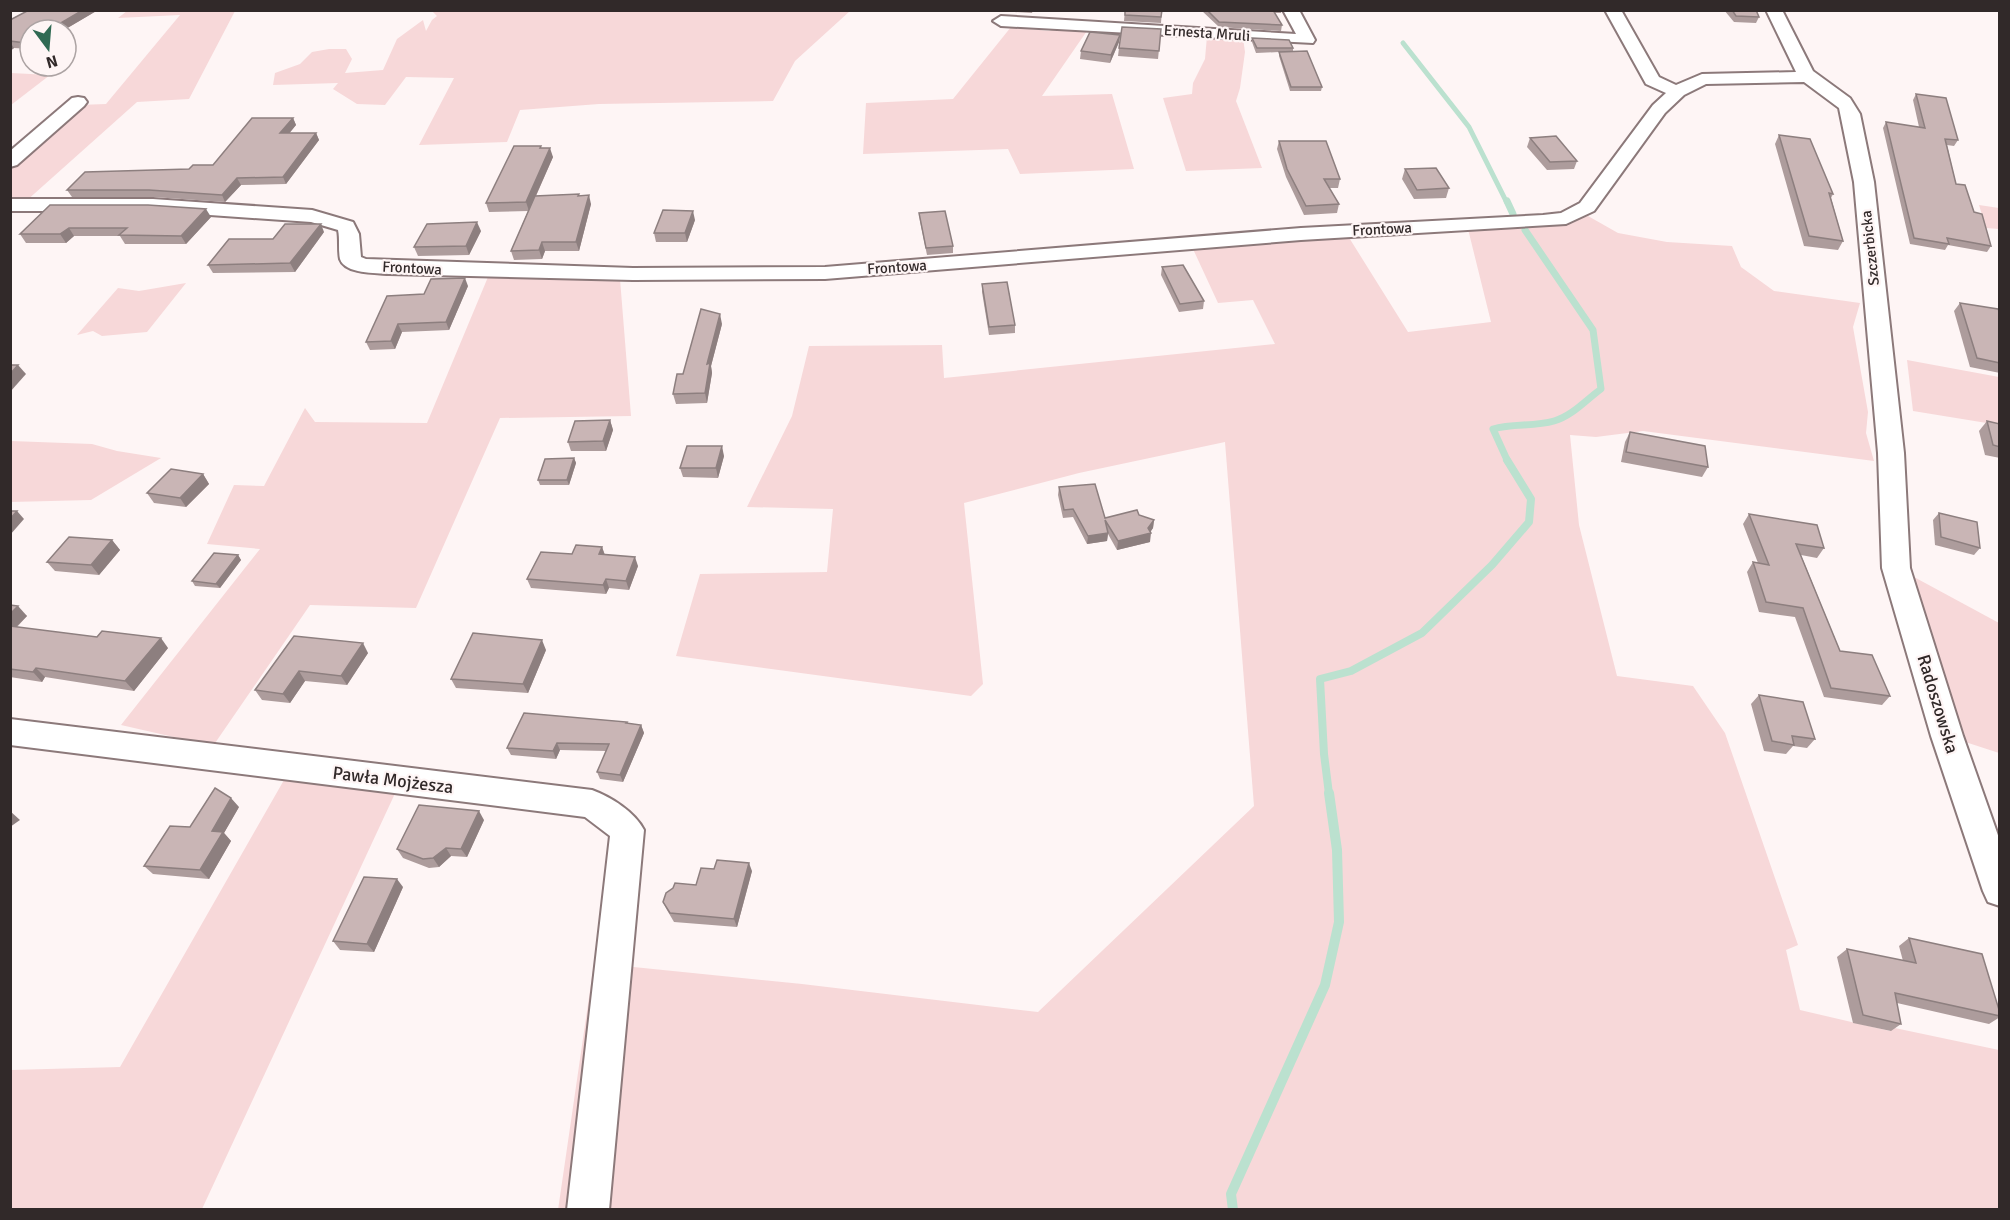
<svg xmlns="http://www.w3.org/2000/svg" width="2010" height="1220" viewBox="0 0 2010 1220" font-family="Signika,sans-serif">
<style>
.green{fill:#f7d8d9}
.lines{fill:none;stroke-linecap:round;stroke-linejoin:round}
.stream-far3{stroke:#bbe1cf;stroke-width:5}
.stream-far2{stroke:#bbe1cf;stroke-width:7}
.stream-far1{stroke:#bbe1cf;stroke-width:8}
.stream{stroke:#bbe1cf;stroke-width:10}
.minor-casing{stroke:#8c797a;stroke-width:4}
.minor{fill:#fff;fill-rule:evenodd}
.wall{fill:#ad9c9c}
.shaded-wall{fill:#8d7f7f}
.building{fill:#c9b5b5;stroke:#8d7f7f;stroke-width:1.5}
.labels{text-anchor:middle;stroke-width:4.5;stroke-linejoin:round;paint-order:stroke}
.far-street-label{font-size:15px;fill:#312929;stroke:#fef5f5}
.street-label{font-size:18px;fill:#312929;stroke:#fef5f5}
</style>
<rect width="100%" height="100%" fill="#fef5f5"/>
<!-- green -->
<g class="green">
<path d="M 127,11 L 235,11 L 189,99 L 137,102 L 25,202 L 11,201 L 10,165 L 78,105 L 106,104 L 180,15 L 118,18 Z"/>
<path d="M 432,11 L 850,11 L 795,61 L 773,101 L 599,104 L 520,110 L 507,142 L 419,145 L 454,78 L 406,77 L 385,105 L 357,104 L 333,89 L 338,83 L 273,85 L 275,73 L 300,64 L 312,52 L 329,49 L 346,49 L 352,59 L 345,73 L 383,70 L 397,39 L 423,20 L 426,31 L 432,20 L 437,16 Z"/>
<path d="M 1011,27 L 1049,31 L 1062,27 L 1089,28 L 1042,96 L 1112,94 L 1134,169 L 1020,174 L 1008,149 L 863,154 L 866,103 L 953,99 Z"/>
<path d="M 1207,36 L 1243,38 L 1245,52 L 1240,88 L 1236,101 L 1262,168 L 1186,171 L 1163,98 L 1192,94 L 1193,83 L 1205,59 Z"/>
<path d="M 11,73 L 50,75 L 11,105 Z"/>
<path d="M 1979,205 L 1999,208 L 1999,229 L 1986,228 Z"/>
<path d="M 1588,216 L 1618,233 L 1667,242 L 1732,246 L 1741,267 L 1774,291 L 1860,303 L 1853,327 L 1868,412 L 1866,433 L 1874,461 L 1643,431 L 1596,437 L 1570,435 L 1579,525 L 1617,676 L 1693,686 L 1725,733 L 1798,945 L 1786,950 L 1800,1010 L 1890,1031 L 1890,1027 L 1999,1050 L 1999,1209 L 558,1210 L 594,963 L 802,984 L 1038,1012 L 1254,806 L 1225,442 L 1079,473 L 964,503 L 983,684 L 971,696 L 676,656 L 700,574 L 827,572 L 833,509 L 747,507 L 792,416 L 809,346 L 942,345 L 944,378 L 1275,344 L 1253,300 L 1218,303 L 1193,249 L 1348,236 L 1408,332 L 1491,322 L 1468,229 C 1509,230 1548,229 1588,216 Z"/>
<path d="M 488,277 L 620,279 L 631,416 L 500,418 L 416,608 L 310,605 L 213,746 L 121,725 L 260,549 L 207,544 L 234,485 L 264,486 L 305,408 L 315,422 L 427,423 Z"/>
<path d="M 186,283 L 147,332 L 102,336 L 93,331 L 77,335 L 118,288 L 139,291 Z"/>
<path d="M 1907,360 L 1999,377 L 1999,425 L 1913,411 Z"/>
<path d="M 11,441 L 92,444 L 117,451 L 161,458 L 91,500 L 11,502 Z"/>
<path d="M 1914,577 L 1999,623 L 1999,753 L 1947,736 Z"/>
<path d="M 288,773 L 398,787 L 202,1209 L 11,1210 L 11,1070 L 120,1067 Z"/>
</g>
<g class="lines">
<!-- stream-far3 -->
<path class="stream-far3" d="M 1403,43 L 1469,127 L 1507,203"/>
<!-- stream-far2 -->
<g class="stream-far2">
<path d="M 1507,201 L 1513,214"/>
<path d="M 1508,462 L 1493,429 C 1513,423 1534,427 1554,421 C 1572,416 1586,400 1601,389 L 1593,330 L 1525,230"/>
</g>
<!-- stream-far1 -->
<path class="stream-far1" d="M 1329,794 L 1324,754 L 1320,679 L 1351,671 L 1422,633 L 1492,565 L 1529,522 L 1531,499 L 1507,460"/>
<!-- stream -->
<path class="stream" d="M 1233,1210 L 1231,1194 L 1325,985 L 1339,922 L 1337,850 L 1329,793"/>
<defs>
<g id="minor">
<path d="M 1283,10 L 1299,10 L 1315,40 L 1313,43 L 1001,26 L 993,21 L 1001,16 L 1296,34 Z"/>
<path d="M 1605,10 L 1621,10 L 1659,77 L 1676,85 L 1702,74 L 1796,72 L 1766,10 L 1782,10 L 1813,71 L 1850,98 L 1860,114 L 1874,182 L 1904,453 L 1910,568 L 1963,736 L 2000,841 L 2000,906 L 1988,902 L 1983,891 L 1931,736 L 1882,568 L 1878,453 L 1854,182 L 1839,108 L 1804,82 L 1706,84 L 1684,95 L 1665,113 L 1594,211 L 1566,224 L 1301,240 L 825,279 L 633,280 L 389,274 C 376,273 345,274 340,259 C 338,250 340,239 338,230 L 311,222 L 153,211 L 10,211 L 10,199 L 153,199 L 312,210 L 353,222 L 359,234 L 361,257 L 366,259 L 633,268 L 825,267 L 1301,228 L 1543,215 L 1561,213 L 1580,203 L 1653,105 L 1666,93 L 1646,84 Z"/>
<path d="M 78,97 L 84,98 L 87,102 L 84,106 L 17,165 L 10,167 L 10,151 L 72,98 Z"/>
<path d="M 10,719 L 592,790 C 611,797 635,812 644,830 L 609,1210 L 567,1210 L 610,836 L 585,817 L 10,745 Z"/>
</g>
</defs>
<!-- minor casing -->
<use href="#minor" class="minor-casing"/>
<!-- minor -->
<use href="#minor" class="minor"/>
</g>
<!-- wall -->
<g class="wall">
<path d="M 98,10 L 64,30 L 30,30 L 30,49 L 14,48 L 10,51 L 10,20 Z"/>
<path d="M 983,10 L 1033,10 L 1032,13 Z"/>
<path d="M 1125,10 L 1162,10 L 1161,23 L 1124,21 Z"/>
<path d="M 1201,10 L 1281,10 L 1281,13 L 1274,13 L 1282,25 L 1281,31 L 1219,27 Z"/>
<path d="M 1724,10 L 1756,10 L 1759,17 L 1756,23 L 1734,22 Z"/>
<path d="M 1161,29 L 1158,59 L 1118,56 L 1119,48 Z"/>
<path d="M 1120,35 L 1119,42 L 1110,63 L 1080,59 L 1081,51 Z"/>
<path d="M 1252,38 L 1293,48 L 1293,51 L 1322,87 L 1321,91 L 1290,91 L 1279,56 L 1279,52 L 1256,53 L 1252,42 Z"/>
<path d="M 1916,94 L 1958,140 L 1954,146 L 1947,145 L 1956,184 L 1974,212 L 1991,246 L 1987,252 L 1948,245 L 1945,250 L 1910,244 L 1883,128 L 1886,122 L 1919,127 L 1913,100 Z"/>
<path d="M 293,118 L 296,125 L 289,133 L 316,133 L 319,140 L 286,184 L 241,185 L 225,202 L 153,197 L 72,197 L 67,190 L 213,165 Z"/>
<path d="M 1779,135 L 1833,194 L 1831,198 L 1843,241 L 1838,250 L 1804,246 L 1775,144 Z"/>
<path d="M 1530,138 L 1577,161 L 1574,169 L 1547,170 L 1527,147 Z"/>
<path d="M 1279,141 L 1340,179 L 1338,188 L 1329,188 L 1339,204 L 1337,213 L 1304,215 L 1286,177 L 1277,149 Z"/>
<path d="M 541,146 L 541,148 L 553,157 L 536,196 L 579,194 L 579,196 L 591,204 L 579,251 L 545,251 L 542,259 L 514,260 L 511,251 L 528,211 L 489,212 L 486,203 Z"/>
<path d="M 1405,169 L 1449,188 L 1446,198 L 1414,199 L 1402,179 Z"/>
<path d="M 50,205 L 211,217 L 186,244 L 125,244 L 120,236 L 74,236 L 66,243 L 26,243 L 20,234 Z"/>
<path d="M 919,213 L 953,246 L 953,253 L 927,255 L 920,221 Z"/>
<path d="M 695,220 L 687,242 L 656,242 L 654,233 Z"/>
<path d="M 481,231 L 469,255 L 418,256 L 414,247 Z"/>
<path d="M 324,232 L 295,272 L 213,273 L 208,265 L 273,239 Z"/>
<path d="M 1162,267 L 1204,301 L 1203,309 L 1179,312 L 1161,275 Z"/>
<path d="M 982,284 L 1015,325 L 1015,333 L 989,335 L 982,292 Z"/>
<path d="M 468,286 L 449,330 L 402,332 L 395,349 L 370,350 L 366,342 L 424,294 Z"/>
<path d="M 1960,303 L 2000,313 L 2000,373 L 1970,367 L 1954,311 Z"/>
<path d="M 722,324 L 711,366 L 712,373 L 707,403 L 676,404 L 673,394 L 683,374 Z"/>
<path d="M 610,420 L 613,430 L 606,451 L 571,451 L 568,442 Z"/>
<path d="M 1987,421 L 2000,424 L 2000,458 L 1985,455 L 1979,431 Z"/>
<path d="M 1630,432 L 1708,467 L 1702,477 L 1621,462 L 1625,442 Z"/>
<path d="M 724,456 L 718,478 L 683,477 L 680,468 Z"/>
<path d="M 574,458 L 576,463 L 569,485 L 540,485 L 538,480 Z"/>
<path d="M 203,474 L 209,484 L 186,507 L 154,503 L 147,493 Z"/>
<path d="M 1059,487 L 1105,518 L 1139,515 L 1154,520 L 1153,528 L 1150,532 L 1150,542 L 1117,550 L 1108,534 L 1107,541 L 1087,544 L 1073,517 L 1063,518 L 1058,495 Z"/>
<path d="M 1939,513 L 1980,548 L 1974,555 L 1935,545 L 1933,520 Z"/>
<path d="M 1749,514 L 1824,548 L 1817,558 L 1801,555 L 1840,651 L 1890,696 L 1882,705 L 1824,697 L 1795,617 L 1759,612 L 1747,572 L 1753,562 L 1758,563 L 1743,524 Z"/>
<path d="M 112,540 L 120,550 L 99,575 L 55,571 L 47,562 Z"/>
<path d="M 602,547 L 605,555 L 638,566 L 629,590 L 609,588 L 606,594 L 531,588 L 527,579 L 572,554 Z"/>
<path d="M 238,555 L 241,560 L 220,588 L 195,586 L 192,581 Z"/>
<path d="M 10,605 L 27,616 L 17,627 L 168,648 L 134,691 L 45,677 L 42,682 L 10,677 Z"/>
<path d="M 294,636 L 368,653 L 347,685 L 305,681 L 290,703 L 262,700 L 255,690 Z"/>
<path d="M 546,650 L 528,693 L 456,688 L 451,679 Z"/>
<path d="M 1759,695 L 1815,739 L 1807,748 L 1793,746 L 1786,754 L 1764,751 L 1751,704 Z"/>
<path d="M 627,724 L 641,725 L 644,733 L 623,782 L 600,779 L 597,772 L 606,751 L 560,750 L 556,759 L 511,755 L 507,748 Z"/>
<path d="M 239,807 L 224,833 L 231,841 L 209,879 L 153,874 L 144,866 L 190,827 Z"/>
<path d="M 484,820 L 467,857 L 451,856 L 439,867 L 429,868 L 403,858 L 397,849 Z"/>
<path d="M 752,871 L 737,927 L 674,922 L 667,910 L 663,902 L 696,885 Z"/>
<path d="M 403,887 L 374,952 L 340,950 L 333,941 Z"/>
<path d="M 1909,938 L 2000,1013 L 2000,1017 L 1989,1024 L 1897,1003 L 1901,1024 L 1891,1031 L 1853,1023 L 1837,957 L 1847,949 L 1903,961 L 1899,946 Z"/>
</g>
<!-- shaded-wall -->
<g class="shaded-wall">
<path d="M 83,10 L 98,10 L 64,30 L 49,30 Z"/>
<path d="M 1120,35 L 1119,42 L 1110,63 L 1111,55 Z"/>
<path d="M 30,41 L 30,49 L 26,43 Z"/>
<path d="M 10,42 L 14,48 L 10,51 Z"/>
<path d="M 293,118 L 296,125 L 284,140 L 280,133 Z"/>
<path d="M 316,133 L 319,140 L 286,184 L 283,177 Z"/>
<path d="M 550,148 L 553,157 L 529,211 L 526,202 Z"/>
<path d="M 237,178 L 241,185 L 225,202 L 222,195 Z"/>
<path d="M 589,195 L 591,204 L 579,251 L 576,242 Z"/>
<path d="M 206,209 L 211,217 L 186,244 L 181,236 Z"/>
<path d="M 693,211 L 695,220 L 687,242 L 685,233 Z"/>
<path d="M 477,222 L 481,231 L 469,255 L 466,246 Z"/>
<path d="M 321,224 L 324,232 L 295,272 L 290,263 Z"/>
<path d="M 69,228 L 74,236 L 66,243 L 60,234 Z"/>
<path d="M 542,242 L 545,251 L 542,259 L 539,250 Z"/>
<path d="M 465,278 L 468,286 L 449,330 L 446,322 Z"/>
<path d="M 720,314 L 722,324 L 711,366 L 712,373 L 707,403 L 705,393 L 707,364 Z"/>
<path d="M 398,324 L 402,332 L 395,349 L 391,341 Z"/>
<path d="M 18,365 L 26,374 L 10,392 L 10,374 Z"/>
<path d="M 610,420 L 613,430 L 606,451 L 603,441 Z"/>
<path d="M 722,446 L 724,456 L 718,478 L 716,468 Z"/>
<path d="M 574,458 L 576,463 L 569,485 L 567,480 Z"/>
<path d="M 203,474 L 209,484 L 186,507 L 180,498 Z"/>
<path d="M 17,511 L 24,519 L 10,535 L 10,519 Z"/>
<path d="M 1154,520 L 1153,528 L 1149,534 L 1151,533 L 1150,542 L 1117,550 L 1118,541 L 1148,528 Z"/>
<path d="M 1108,533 L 1107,541 L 1087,544 L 1088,536 Z"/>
<path d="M 112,540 L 120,550 L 99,575 L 91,565 Z"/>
<path d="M 602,547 L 605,556 L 599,554 Z"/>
<path d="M 238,555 L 241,560 L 220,588 L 216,584 Z"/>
<path d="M 635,557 L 638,566 L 629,590 L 626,581 Z"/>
<path d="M 606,579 L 609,588 L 606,594 L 603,585 Z"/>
<path d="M 18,606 L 27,616 L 10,633 L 10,614 Z"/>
<path d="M 161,638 L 168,648 L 134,691 L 125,681 Z"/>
<path d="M 542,640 L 546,650 L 528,693 L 523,684 Z"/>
<path d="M 363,643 L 368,653 L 347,685 L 341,676 Z"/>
<path d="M 36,668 L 45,677 L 42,682 L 33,672 Z"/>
<path d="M 299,671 L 305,681 L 290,703 L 283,694 Z"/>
<path d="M 641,725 L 644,733 L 623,782 L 620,775 Z"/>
<path d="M 557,743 L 560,750 L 556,759 L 553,751 Z"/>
<path d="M 231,798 L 239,807 L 224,833 L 231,841 L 209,879 L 200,870 L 212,831 Z"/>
<path d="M 10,811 L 20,820 L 10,827 Z"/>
<path d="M 479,811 L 484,820 L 467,857 L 461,849 Z"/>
<path d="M 446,848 L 451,856 L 439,867 L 433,858 Z"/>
<path d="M 749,863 L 752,871 L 737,927 L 734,919 Z"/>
<path d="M 397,879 L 403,887 L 374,952 L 367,944 Z"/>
</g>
<!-- building -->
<g class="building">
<path d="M 29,10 L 83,10 L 49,30 L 30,30 L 30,41 L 26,43 L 10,41 L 10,20 Z"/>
<path d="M 1125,10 L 1162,10 L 1161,17 L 1125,15 Z"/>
<path d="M 1207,10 L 1273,10 L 1282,25 L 1219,22 Z"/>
<path d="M 1732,10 L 1756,10 L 1759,17 L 1736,16 Z"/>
<path d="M 1122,27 L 1161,29 L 1159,51 L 1119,48 Z"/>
<path d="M 1090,32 L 1120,35 L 1111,55 L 1081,51 Z"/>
<path d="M 1252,38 L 1289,40 L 1293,48 L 1257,48 Z"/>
<path d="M 1307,51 L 1322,87 L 1291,87 L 1279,52 Z"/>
<path d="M 1916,94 L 1946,98 L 1958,140 L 1945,139 L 1956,184 L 1965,185 L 1974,212 L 1982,214 L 1991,246 L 1947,238 L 1949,244 L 1914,238 L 1886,122 L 1925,128 Z"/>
<path d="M 252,118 L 293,118 L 280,133 L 316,133 L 283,177 L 237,178 L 222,195 L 149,190 L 67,190 L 85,172 L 189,169 L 193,165 L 213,165 Z"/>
<path d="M 1779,135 L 1810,139 L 1833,194 L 1829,193 L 1843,241 L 1809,236 Z"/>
<path d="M 1556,136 L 1577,161 L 1550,162 L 1530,138 Z"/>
<path d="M 1279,141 L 1326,141 L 1340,179 L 1324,179 L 1339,204 L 1306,206 L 1287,169 Z"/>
<path d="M 514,146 L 541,146 L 540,148 L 550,148 L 526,202 L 486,203 Z"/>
<path d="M 1436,168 L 1449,188 L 1417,190 L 1405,169 Z"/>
<path d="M 579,194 L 578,196 L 589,195 L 576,242 L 542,242 L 539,250 L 511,251 L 535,196 Z"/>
<path d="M 50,205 L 148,205 L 206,209 L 181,236 L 119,235 L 127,228 L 69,228 L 60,234 L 20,234 Z"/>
<path d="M 663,210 L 693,211 L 685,233 L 654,233 Z"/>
<path d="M 945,211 L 953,246 L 926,248 L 919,213 Z"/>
<path d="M 477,222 L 466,246 L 414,247 L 427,224 Z"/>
<path d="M 285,224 L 321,224 L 290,263 L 208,265 L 229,239 L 273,239 Z"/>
<path d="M 1183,265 L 1204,301 L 1180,304 L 1162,267 Z"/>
<path d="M 465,278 L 446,322 L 398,324 L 391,341 L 366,342 L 387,296 L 424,294 L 431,279 Z"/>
<path d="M 1007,282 L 1015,325 L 989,327 L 982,284 Z"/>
<path d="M 1960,303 L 1998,309 L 2000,313 L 2000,363 L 1977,358 Z"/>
<path d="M 701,309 L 720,314 L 707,364 L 710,363 L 705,393 L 673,394 L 677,374 L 683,374 Z"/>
<path d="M 10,365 L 18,365 L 10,374 Z"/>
<path d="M 610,420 L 603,441 L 568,442 L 575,421 Z"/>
<path d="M 1987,421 L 2000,424 L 2000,447 L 1993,445 Z"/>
<path d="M 1630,432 L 1705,446 L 1708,467 L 1626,452 Z"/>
<path d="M 687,446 L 722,446 L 716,468 L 680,468 Z"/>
<path d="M 574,458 L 567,480 L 538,480 L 545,459 Z"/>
<path d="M 171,469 L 203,474 L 180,498 L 147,493 Z"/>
<path d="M 1095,484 L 1105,518 L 1137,510 L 1139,515 L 1154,520 L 1148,528 L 1151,533 L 1118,541 L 1105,520 L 1108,533 L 1088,536 L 1073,509 L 1064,510 L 1059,487 Z"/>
<path d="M 10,511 L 17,511 L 10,519 Z"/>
<path d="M 1939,513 L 1977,522 L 1980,548 L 1941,537 Z"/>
<path d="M 1749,514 L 1817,525 L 1824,548 L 1796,544 L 1840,651 L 1872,655 L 1890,696 L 1831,688 L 1803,608 L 1766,602 L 1753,562 L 1769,565 Z"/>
<path d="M 69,537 L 112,540 L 91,565 L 47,562 Z"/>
<path d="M 576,545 L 602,547 L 599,554 L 635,557 L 626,581 L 606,579 L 603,585 L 527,579 L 541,552 L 572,554 Z"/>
<path d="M 214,553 L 238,555 L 216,584 L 192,581 Z"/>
<path d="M 10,605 L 18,606 L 10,614 Z"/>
<path d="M 10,626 L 97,637 L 102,631 L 161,638 L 125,681 L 36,668 L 33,672 L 10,669 Z"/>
<path d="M 473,633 L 542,640 L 523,684 L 451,679 Z"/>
<path d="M 294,636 L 363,643 L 341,676 L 299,671 L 283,694 L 255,690 Z"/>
<path d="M 1759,695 L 1803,702 L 1815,739 L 1792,736 L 1794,745 L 1772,741 Z"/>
<path d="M 524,713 L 627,722 L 626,723 L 641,725 L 620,775 L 597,772 L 609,744 L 557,743 L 553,751 L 507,748 Z"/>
<path d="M 215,788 L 231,798 L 212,831 L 223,832 L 200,870 L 144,866 L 170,826 L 190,827 Z"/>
<path d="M 419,805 L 479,811 L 461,849 L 446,848 L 433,858 L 423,859 L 397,849 Z"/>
<path d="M 717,860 L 749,863 L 734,919 L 670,913 L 663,902 L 666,893 L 673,888 L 675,883 L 696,885 L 701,868 L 714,869 Z"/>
<path d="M 364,877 L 397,879 L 367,944 L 333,941 Z"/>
<path d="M 1909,938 L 1982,954 L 2000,1013 L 2000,1016 L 1895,993 L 1901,1024 L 1863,1015 L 1847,949 L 1916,963 Z"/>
</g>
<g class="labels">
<!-- far-street labels -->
<g class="far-street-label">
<text transform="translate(1207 33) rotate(4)" y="5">Ernesta Mruli</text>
<text transform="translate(1382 229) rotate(-3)" y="5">Frontowa</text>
<text transform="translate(1870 248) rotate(-96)" y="5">Szczerbicka</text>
<text transform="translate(897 267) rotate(-4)" y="5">Frontowa</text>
<text transform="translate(412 268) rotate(3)" y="5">Frontowa</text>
</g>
<!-- street labels -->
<g class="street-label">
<text transform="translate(1938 704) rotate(73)" y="6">Radoszowska</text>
<text transform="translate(393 780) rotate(7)" y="6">Pawła Mojżesza</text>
</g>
</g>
<!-- border -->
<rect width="2010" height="1220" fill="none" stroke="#312929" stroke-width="24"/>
<!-- north arrow -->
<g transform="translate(48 48) rotate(164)"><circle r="28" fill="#fef5f5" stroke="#aca3a3" stroke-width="1.5"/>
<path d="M0-4.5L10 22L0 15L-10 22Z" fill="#306a53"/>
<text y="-9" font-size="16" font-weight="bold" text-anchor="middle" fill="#312929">N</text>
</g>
</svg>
